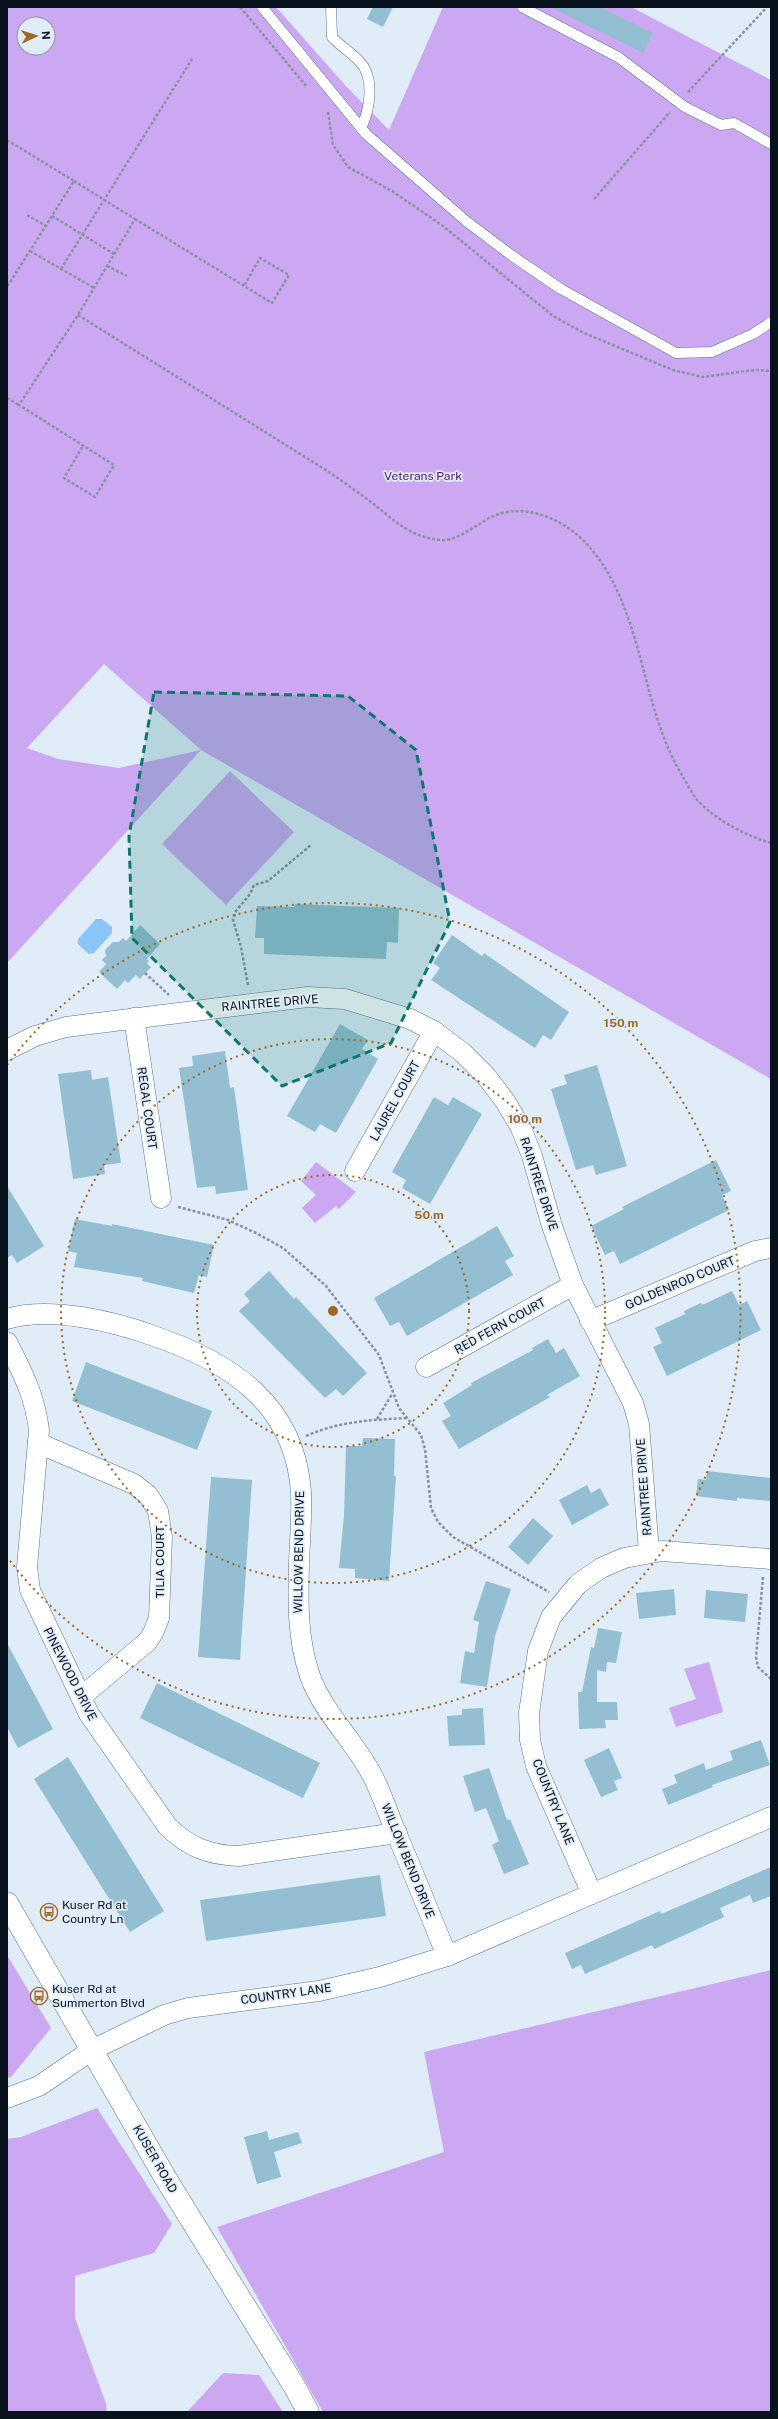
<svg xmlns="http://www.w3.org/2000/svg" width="778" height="2419" viewBox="0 0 778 2419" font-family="'Public Sans',sans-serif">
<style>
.green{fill:#cca8f3;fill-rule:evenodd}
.water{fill:#8bc6fa}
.building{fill:#94bfd2}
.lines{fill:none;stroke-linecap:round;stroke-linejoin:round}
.service-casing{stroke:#58758f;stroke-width:11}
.minor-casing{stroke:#58758f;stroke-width:21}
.tertiary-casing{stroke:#58758f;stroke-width:23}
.path{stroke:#87939f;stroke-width:2.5;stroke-dasharray:3 2;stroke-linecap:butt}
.service{stroke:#fff;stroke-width:10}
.minor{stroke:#fff;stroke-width:20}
.tertiary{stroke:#fff;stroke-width:22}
.marked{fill:#0f766e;fill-opacity:0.2;stroke:#0f766e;stroke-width:3;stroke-dasharray:8 5;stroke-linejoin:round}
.ring{fill:none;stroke:#a06825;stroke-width:2;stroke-dasharray:2 4}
.labels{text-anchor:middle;stroke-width:3.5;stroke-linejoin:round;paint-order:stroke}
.park-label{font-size:12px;fill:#4c1574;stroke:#e0edf9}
.street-label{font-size:12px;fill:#07121c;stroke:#e0edf9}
.poi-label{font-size:12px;fill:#07121c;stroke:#e0edf9;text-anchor:start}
.centre{fill:#a06825;stroke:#e0edf9;stroke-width:2}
.ring-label{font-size:12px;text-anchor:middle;font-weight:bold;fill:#a06825;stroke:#e0edf9;stroke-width:3.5;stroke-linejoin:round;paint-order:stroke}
</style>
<rect width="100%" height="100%" fill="#e0edf9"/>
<!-- green -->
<g class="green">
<path d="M 7,7 L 276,7 L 345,85 L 389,130 L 443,7 L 631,7 L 771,80 L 771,1079 L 201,750 L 7,963 ZM 24,24 L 48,24 L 48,48 L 24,48 ZM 104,664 L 201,750 L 119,768 L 58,759 L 27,748 Z"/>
<path d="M 230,771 L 294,832 L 226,905 L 162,844 Z"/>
<path d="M 316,1162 L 356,1192 L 339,1209 L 336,1206 L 315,1223 L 302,1208 L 316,1195 L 301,1181 Z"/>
<path d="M 709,1662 L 723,1712 L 676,1727 L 669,1708 L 696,1699 L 684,1669 Z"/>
<path d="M 7,1955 L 51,2028 L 11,2077 L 7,2078 Z"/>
<path d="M 771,1970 L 771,2412 L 323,2412 L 217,2227 L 444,2152 L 424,2052 Z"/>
<path d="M 97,2108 L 172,2224 L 154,2253 L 75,2276 L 75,2318 L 106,2404 L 107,2412 L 7,2412 L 7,2139 L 21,2137 Z"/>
<path d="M 223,2373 L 259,2375 L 283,2412 L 187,2412 Z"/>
</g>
<!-- water -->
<path class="water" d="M 96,919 L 102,919 L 112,927 L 112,933 L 94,953 L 89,954 L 78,944 L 78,939 Z"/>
<!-- building -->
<g class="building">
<path d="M 373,7 L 393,7 L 383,27 L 367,19 Z"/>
<path d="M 550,7 L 600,7 L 653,33 L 643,53 Z"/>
<path d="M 295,904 L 399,908 L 398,943 L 387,942 L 386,959 L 264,954 L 264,938 L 255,938 L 257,906 L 294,907 Z"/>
<path d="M 140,925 L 160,944 L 147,959 L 149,961 L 147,964 L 151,967 L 140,979 L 136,975 L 128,983 L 125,980 L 117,989 L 99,972 L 106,964 L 102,960 L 106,956 L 105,950 L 113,942 L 119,942 L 123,938 L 126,941 Z"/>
<path d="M 452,935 L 482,956 L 484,953 L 569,1012 L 551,1040 L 543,1035 L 535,1048 L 431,980 L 440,968 L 433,963 Z"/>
<path d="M 340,1024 L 368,1040 L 362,1049 L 378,1059 L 336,1133 L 320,1124 L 315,1132 L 287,1116 Z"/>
<path d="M 225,1051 L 230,1088 L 234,1087 L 248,1190 L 216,1194 L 215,1186 L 197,1188 L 179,1068 L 193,1066 L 192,1056 Z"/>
<path d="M 597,1065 L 627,1166 L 596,1175 L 593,1165 L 576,1170 L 551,1089 L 567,1084 L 564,1075 Z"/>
<path d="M 91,1070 L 92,1080 L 108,1077 L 121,1163 L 104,1165 L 105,1174 L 73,1179 L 58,1074 Z"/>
<path d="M 434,1097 L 448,1105 L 453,1097 L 482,1114 L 430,1204 L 402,1188 L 406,1180 L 392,1172 Z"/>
<path d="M 716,1160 L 731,1191 L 722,1195 L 729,1210 L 620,1264 L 614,1251 L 605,1255 L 591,1226 L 624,1209 L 622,1207 Z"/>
<path d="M 7,1186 L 44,1246 L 17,1263 L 12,1255 L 7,1258 Z"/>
<path d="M 75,1219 L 112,1226 L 112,1224 L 214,1245 L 207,1277 L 199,1275 L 194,1293 L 142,1281 L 143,1278 L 74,1267 L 77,1253 L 68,1251 Z"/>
<path d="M 497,1226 L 514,1256 L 505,1261 L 513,1275 L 407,1336 L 399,1322 L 390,1326 L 374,1298 Z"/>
<path d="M 269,1271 L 294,1299 L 296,1297 L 367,1373 L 343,1396 L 336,1389 L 325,1398 L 239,1311 L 250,1301 L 244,1294 Z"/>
<path d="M 732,1291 L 739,1305 L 747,1301 L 761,1330 L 667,1376 L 653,1347 L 662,1343 L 655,1328 L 685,1314 L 684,1311 L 701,1303 L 702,1305 Z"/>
<path d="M 548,1339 L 556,1353 L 564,1348 L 580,1376 L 547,1395 L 550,1397 L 459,1449 L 442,1421 L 451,1416 L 443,1403 L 472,1385 L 471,1383 L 533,1350 L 532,1348 Z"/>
<path d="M 86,1362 L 212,1411 L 197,1450 L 72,1401 Z"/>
<path d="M 363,1438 L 395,1439 L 394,1476 L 396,1476 L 389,1581 L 355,1578 L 355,1569 L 339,1568 L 344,1515 L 346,1446 L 362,1446 Z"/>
<path d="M 707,1471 L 771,1478 L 771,1501 L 737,1498 L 737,1501 L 696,1496 L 698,1479 L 706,1480 Z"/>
<path d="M 211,1477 L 252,1480 L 240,1660 L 198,1657 Z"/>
<path d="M 587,1485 L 591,1493 L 600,1488 L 609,1505 L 572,1525 L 559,1500 Z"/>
<path d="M 533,1518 L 553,1536 L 528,1565 L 508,1547 Z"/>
<path d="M 486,1581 L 511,1589 L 495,1636 L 487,1687 L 460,1683 L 465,1651 L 474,1653 L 479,1622 L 473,1620 Z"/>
<path d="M 674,1589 L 676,1615 L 639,1619 L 636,1593 Z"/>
<path d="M 706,1590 L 748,1594 L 745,1622 L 704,1618 Z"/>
<path d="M 598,1628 L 622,1632 L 616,1663 L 607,1662 L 606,1672 L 597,1670 L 597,1702 L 617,1702 L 618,1720 L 605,1720 L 606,1728 L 579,1729 L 578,1692 L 582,1692 L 591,1647 L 594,1648 Z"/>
<path d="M 7,1643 L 53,1729 L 18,1748 L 7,1727 Z"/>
<path d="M 157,1683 L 320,1763 L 303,1798 L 140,1718 Z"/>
<path d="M 483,1708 L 485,1745 L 449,1746 L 447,1716 L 462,1715 L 462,1709 Z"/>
<path d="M 761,1740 L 770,1765 L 712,1785 L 713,1787 L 668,1805 L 662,1789 L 677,1783 L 674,1775 L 704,1763 L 706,1770 L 733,1760 L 730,1751 Z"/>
<path d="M 609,1748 L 622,1778 L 614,1781 L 618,1790 L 601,1797 L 584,1760 Z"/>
<path d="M 68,1757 L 164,1911 L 130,1932 L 34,1779 Z"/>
<path d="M 489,1768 L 507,1820 L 510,1819 L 529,1864 L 504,1874 L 492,1845 L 499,1841 L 486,1808 L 475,1812 L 463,1776 Z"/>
<path d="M 771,1867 L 771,1896 L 753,1903 L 750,1895 L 720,1908 L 724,1917 L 654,1949 L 652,1945 L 585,1974 L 581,1965 L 572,1969 L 565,1953 L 660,1911 L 661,1914 Z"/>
<path d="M 380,1875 L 386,1916 L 206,1941 L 200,1900 Z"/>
<path d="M 267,2131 L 269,2140 L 298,2132 L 302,2143 L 274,2152 L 281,2177 L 257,2184 L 244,2137 Z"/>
</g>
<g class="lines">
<defs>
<g id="service">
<path d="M 262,7 L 366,134 L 466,221 L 511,255 L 561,289 L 676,353 L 712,352 L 753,334 L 771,322"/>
<path d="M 331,7 L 332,37 C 340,46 351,52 360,62 C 375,78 370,110 361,128"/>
<path d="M 522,7 L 618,57 L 685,107 L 721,125 L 734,123 L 771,144"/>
</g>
<g id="minor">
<path d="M 134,1018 L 161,1198"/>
<path d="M 7,1050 L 35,1036 L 66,1027 L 308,997 L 345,999 L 410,1019 L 434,1031 L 463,1053 L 486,1076 L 505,1101 L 521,1128 L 532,1156 L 552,1226 L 573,1285 L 633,1403 L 639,1424 L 649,1552"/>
<path d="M 355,1171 L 434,1031"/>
<path d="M 7,1319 C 49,1306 113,1321 154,1336 C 230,1362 295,1404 301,1492 C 302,1515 300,1539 299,1563 C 298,1602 297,1638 310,1676 C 322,1710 353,1740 371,1773 C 381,1791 387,1811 395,1830 C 413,1872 430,1914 447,1956"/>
<path d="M 590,1321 L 755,1251 L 771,1248"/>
<path d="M 7,1342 C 23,1374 34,1393 39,1430 L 27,1567 L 30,1590 L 89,1714 L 168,1827 C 189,1847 209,1855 238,1856 L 397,1833"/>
<path d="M 426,1367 L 573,1285"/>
<path d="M 38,1443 L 134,1484 L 148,1495 L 158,1511 L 162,1537 L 159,1618 L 153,1633 L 147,1642 L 81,1697"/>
<path d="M 592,1894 L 536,1766 L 530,1740 L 529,1713 L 538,1651 L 551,1617 L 578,1584 L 601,1568 L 624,1558 L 662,1551 L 771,1559"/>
<path d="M 7,2098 L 39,2086 L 92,2050 L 164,2015 L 188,2008 L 319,1991 L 380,1977 L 447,1956 L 771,1817"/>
</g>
<path id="tertiary" d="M 7,1903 L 166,2179 L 296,2389 L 308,2412"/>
</defs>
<!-- service casing -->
<use href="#service" class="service-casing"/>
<!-- minor casing -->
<use href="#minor" class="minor-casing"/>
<!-- tertiary casing -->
<use href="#tertiary" class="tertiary-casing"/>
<!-- path -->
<g class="path">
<path d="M 240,7 L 307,87"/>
<path d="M 688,92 L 767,7"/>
<path d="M 328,112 L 333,145 L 348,167 L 392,191 L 443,226 L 553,316 L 584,333 L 673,370 L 703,377 L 754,370 L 771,371"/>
<path d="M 7,140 L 74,181 L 7,287"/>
<path d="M 74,181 L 135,219 L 78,315 L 19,405 L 114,465 L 95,497 L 64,478 L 83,446"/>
<path d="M 594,199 L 670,112"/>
<path d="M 27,215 L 46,226"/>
<path d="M 52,216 L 114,254"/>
<path d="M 135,219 L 272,303 L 289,275 L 260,258 L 244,286"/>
<path d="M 30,251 L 94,288"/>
<path d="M 107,266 L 127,276"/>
<path d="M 61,269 L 192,59"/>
<path d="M 78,315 L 329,472 C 342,481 355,490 367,499 C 393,518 407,537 441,540 C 455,542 477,525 489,518 C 521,502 558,516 583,540 C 645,603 638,704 683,777 C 688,785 693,796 699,802 C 719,822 745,835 771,843"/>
<path d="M 7,398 L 19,405"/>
<path d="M 145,973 L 169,995"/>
<path d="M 248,985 L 241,947 L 233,920 L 236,911 L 250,894 L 254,885 L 268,881 L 311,845"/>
<path d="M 178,1207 L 228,1220 L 256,1233 L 283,1248 L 326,1286 L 379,1355 L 399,1408 L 421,1435 L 425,1449 L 431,1508 L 438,1522 L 453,1537 L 549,1592"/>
<path d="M 377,1419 L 392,1394"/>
<path d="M 306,1436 C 340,1421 371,1420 407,1418"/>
<path d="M 763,1577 L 756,1657 L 758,1667 L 771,1679"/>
</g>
<!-- service -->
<use href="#service" class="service"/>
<!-- minor -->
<use href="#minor" class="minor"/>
<!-- tertiary -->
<use href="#tertiary" class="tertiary"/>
</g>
<!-- marked area -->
<path class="marked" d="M 154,692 L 348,696 L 416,750 L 450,922 L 391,1043 L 282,1086 L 132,938 L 129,836 Z"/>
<!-- distance rings -->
<g class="ring">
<circle cx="333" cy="1311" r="136"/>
<circle cx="333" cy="1311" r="272"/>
<path d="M7 1065A408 408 0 1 1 7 1557"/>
</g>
<!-- icons -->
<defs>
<symbol id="bus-ring" viewBox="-11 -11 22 22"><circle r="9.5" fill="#e0edf9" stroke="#a06825" stroke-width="1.5"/><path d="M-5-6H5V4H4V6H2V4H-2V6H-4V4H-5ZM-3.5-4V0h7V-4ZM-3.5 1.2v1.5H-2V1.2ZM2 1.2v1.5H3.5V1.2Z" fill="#a06825"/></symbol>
</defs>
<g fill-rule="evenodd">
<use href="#bus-ring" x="39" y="1902" width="20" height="20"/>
<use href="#bus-ring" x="29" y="1986" width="20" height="20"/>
</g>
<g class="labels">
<!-- park labels -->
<g class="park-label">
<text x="423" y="480">Veterans Park</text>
</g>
<!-- street labels -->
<g class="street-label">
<text transform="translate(270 1003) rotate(-5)" y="4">RAINTREE DRIVE</text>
<text transform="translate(395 1101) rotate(-61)" y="4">LAUREL COURT</text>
<text transform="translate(147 1108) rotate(82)" y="4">REGAL COURT</text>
<text transform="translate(539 1184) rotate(72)" y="4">RAINTREE DRIVE</text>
<text transform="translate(680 1283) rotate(-23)" y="4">GOLDENROD COURT</text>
<text transform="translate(500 1326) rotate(-29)" y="4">RED FERN COURT</text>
<text transform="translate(644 1487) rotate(-94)" y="4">RAINTREE DRIVE</text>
<text transform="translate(299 1552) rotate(-89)" y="4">WILLOW BEND DRIVE</text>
<text transform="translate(160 1562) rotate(-90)" y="4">TILIA COURT</text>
<text transform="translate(70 1674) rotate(63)" y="4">PINEWOOD DRIVE</text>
<text transform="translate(553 1802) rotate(68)" y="4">COUNTRY LANE</text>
<text transform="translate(408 1861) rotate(68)" y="4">WILLOW BEND DRIVE</text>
<text transform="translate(286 1994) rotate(-8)" y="4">COUNTRY LANE</text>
<text transform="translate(155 2159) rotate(60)" y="4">KUSER ROAD</text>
</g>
<!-- poi labels -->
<g class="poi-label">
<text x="62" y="1909">Kuser Rd at<tspan x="62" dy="14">Country Ln</tspan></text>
<text x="52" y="1993">Kuser Rd at<tspan x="52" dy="14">Summerton Blvd</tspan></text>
</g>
</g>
<circle cx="333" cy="1311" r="6" class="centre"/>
<g class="ring-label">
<text x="621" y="1027">150 m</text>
<text x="525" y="1123">100 m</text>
<text x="429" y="1219">50 m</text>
</g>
<!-- border -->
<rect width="778" height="2419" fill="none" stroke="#07121c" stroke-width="16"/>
<!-- north arrow -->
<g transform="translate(36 36) rotate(86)"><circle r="19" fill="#e0edf9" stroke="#8995a1"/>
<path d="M0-3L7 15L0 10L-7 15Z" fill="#a06825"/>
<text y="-6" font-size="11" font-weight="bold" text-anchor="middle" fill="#07121c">N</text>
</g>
</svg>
